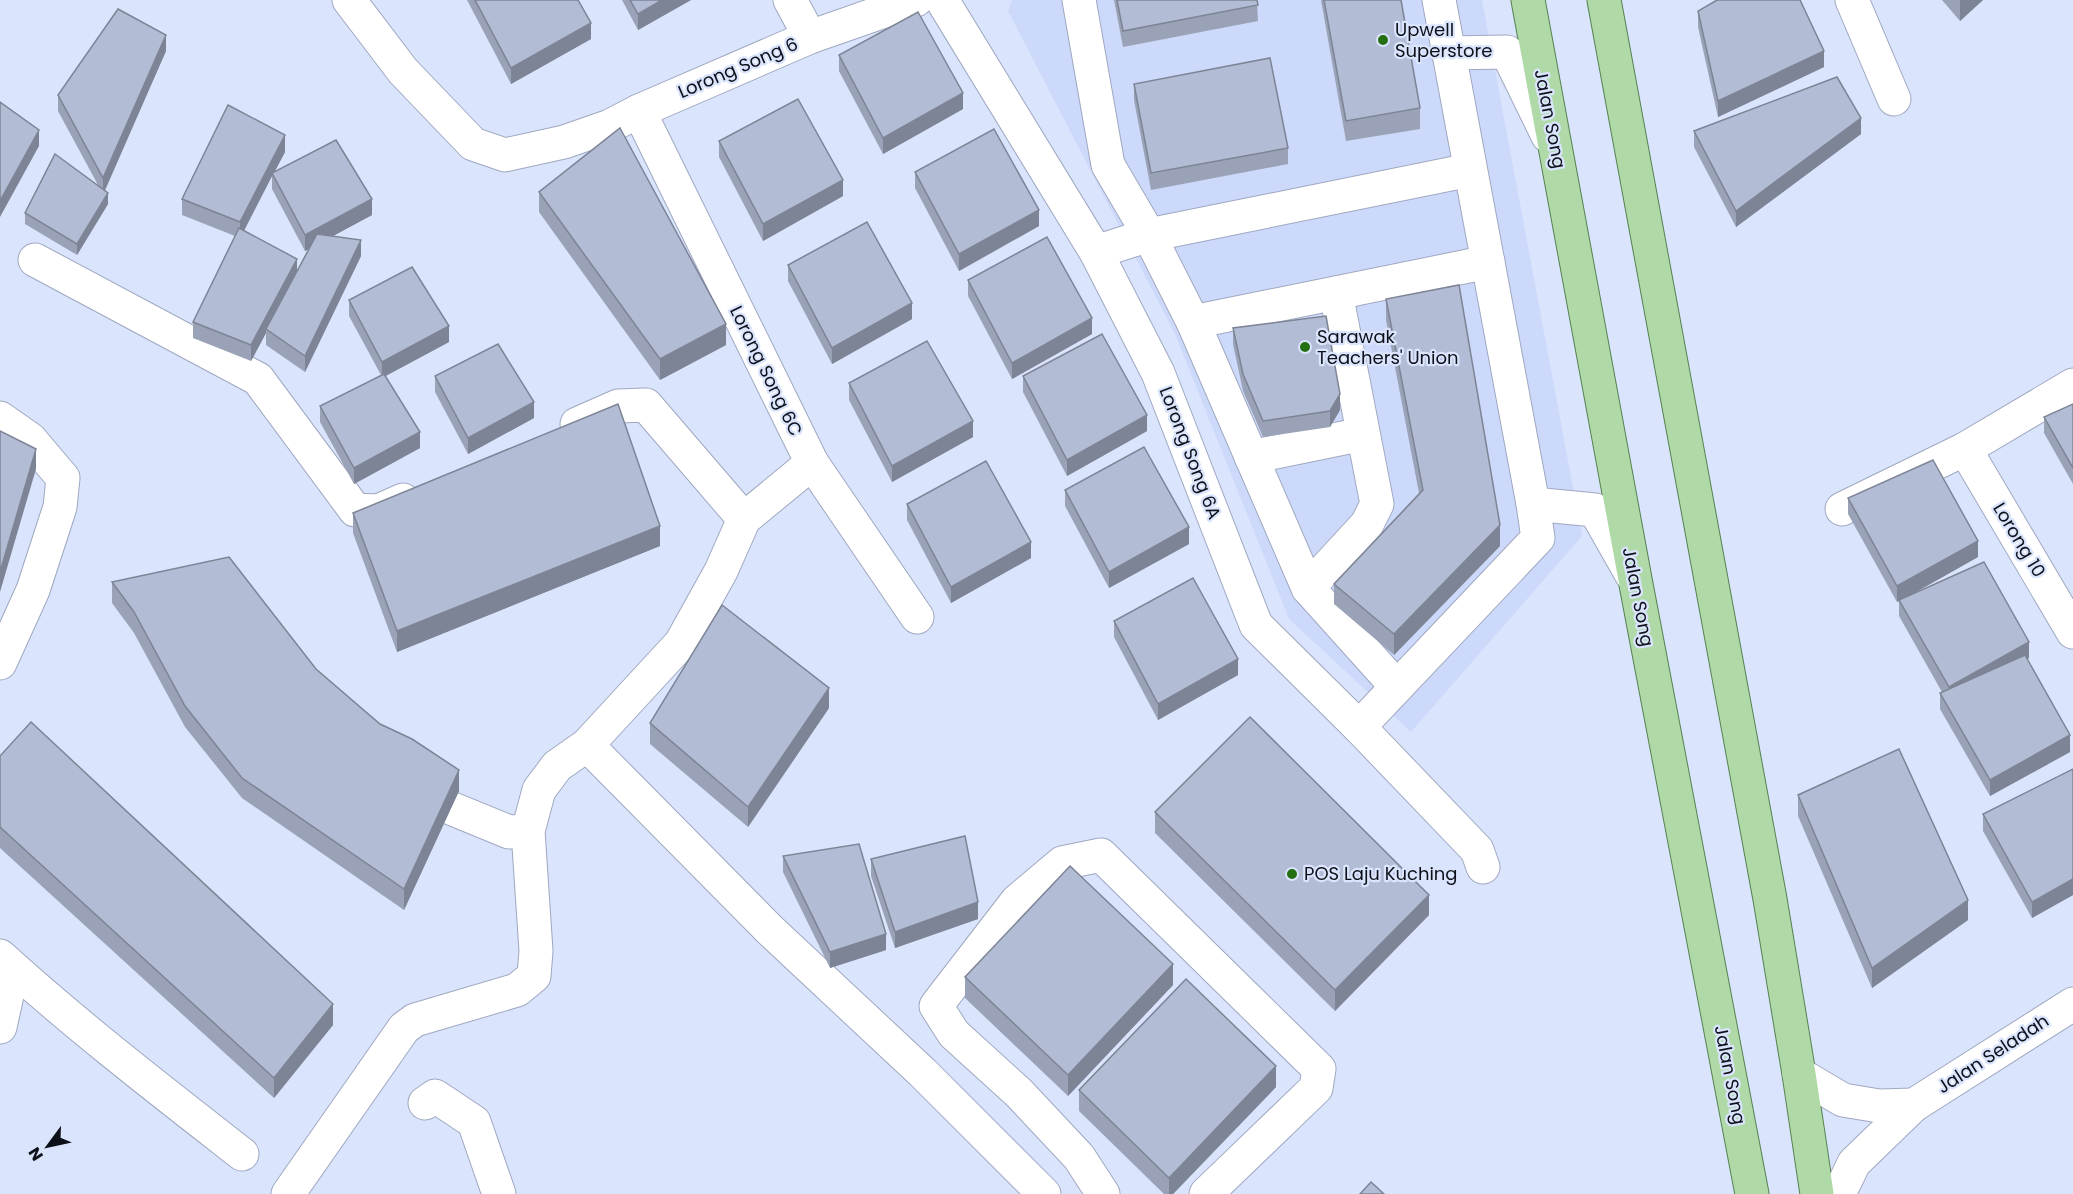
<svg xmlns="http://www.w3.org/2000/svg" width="2073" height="1194" viewBox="0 0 2073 1194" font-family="Poppins,sans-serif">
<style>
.built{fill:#cdd9fa}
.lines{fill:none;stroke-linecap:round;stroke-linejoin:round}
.minor-casing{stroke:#9fa8c0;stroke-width:35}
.major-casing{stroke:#548250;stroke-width:35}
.minor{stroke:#fff;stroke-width:33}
.major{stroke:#b0d9a8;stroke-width:33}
.wall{fill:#9aa2b7;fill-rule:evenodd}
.shaded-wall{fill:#7d8495}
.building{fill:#b3bcd5;stroke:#7d8495;stroke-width:1.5}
.poi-dot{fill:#236f12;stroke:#dae4fd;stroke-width:2}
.labels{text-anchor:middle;stroke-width:4.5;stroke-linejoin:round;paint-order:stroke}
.poi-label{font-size:18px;fill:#0d1018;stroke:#dae4fd;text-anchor:start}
.street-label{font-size:18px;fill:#0d1018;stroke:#dae4fd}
</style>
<rect width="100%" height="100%" fill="#dae4fd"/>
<!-- built -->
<path class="built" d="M 1012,0 L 1482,0 L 1582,536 L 1411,732 L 1289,619 L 1175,334 L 1008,11 Z"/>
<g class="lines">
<defs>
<g id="minor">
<path d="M 349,0 L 403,71 L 473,144 L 505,155 L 564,142 L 610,126 L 639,111 L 810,37 L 916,0"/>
<path d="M 790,0 L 810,37"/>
<path d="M 942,0 L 1096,252 L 1158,373 L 1256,625 L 1359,727 L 1477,850 L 1483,867"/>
<path d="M 1079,0 L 1108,165 L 1149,235 L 1470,170"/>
<path d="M 1852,0 L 1894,99"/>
<path d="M 1448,53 L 1507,52 L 1548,136"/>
<path d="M 639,111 L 812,463 L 917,617"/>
<path d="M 1096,252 L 1149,235 L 1193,322"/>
<path d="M 35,260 L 258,379 L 355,510 L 378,511 L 403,500"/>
<path d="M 0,418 L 30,439 L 63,478 L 60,507 L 33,590 L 0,663"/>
<path d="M 577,424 L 618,406 L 646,405 L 744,519"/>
<path d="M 1965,449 L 2073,632"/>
<path d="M 1251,457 L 1363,434"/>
<path d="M 1533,504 L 1595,510 L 1632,575"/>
<path d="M 1842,509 L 1965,449 L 2073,385"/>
<path d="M 1308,588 L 1367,524 L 1377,504 L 1336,293"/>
<path d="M 1396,686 L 1308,588 L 1193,322 L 1488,262"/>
<path d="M 1359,727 L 1538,538 L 1533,504 L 1439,0"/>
<path d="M 587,745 L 770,930 L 923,1073 L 1044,1194"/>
<path d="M 409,791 L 509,832 L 528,831"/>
<path d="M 0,956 C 77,1026 160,1090 242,1154"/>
<path d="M 0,1027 L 13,968"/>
<path d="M 1799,1074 L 1843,1100 L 1879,1106 L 1914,1105"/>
<path d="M 425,1103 L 435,1096 L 474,1122 L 499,1194"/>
<path d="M 288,1194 L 404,1028 L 415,1020 L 517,990 L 534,976 L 536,951 L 528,831 L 539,790 L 557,766 L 587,745 L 681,643 L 721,571 L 744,519 L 812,463"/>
<path d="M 1103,1194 L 1079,1157 L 1019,1093 L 954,1034 L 936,1006 L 1017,901 L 1062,863 L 1101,855 L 1319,1069 L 1316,1088 L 1206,1194"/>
<path d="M 1839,1194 L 1854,1163 L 1914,1105 L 2073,1004"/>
</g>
<g id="major">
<path d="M 1528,0 L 1635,579 L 1752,1194"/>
<path d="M 1604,0 L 1770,899 L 1799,1074 L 1817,1194"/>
</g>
</defs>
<!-- minor casing -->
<use href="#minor" class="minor-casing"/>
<!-- major casing -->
<use href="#major" class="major-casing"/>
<!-- minor -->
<use href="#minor" class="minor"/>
<!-- major -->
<use href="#major" class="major"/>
</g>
<!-- wall -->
<g class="wall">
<path d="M 467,0 L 578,0 L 591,39 L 511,84 Z"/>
<path d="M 622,0 L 691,0 L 638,30 Z"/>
<path d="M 1114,0 L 1257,0 L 1258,21 L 1123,47 Z"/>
<path d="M 1321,0 L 1401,0 L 1420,108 L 1420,129 L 1346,141 Z"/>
<path d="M 1942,0 L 1983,0 L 1960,21 Z"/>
<path d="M 1698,11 L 1824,67 L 1718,117 L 1698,27 Z"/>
<path d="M 166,51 L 104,190 L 108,204 L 77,255 L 25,224 L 25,213 L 98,185 L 58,111 L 58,95 Z"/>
<path d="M 839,55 L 963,109 L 883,154 L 839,71 Z"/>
<path d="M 1134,84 L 1288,148 L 1288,164 L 1151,190 L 1134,100 Z"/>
<path d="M 1694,131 L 1861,134 L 1736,227 L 1694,147 Z"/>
<path d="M 719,141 L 843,196 L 763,241 L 719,157 Z"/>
<path d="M 285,152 L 274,172 L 372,215 L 333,236 L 361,256 L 305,372 L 266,345 L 266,333 L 251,361 L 193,338 L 193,322 L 235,236 L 182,215 L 182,199 ZM 272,176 L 272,189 L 305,251 L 309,249 L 297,272 L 244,231 Z"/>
<path d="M 915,172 L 1039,226 L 959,271 L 915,188 Z"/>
<path d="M 539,192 L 726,345 L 660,380 L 539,212 Z"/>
<path d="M 788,265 L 912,319 L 832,364 L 788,281 Z"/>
<path d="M 968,280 L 1092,334 L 1012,379 L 968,296 Z"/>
<path d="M 1386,299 L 1500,546 L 1394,655 L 1334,604 L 1334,584 L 1419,493 L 1386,320 Z"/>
<path d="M 349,300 L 449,342 L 385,376 L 420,448 L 354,484 L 320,422 L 320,406 L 381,375 L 349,316 Z"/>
<path d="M 1233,328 L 1340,410 L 1330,427 L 1263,437 L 1243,391 L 1233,344 Z"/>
<path d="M 435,376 L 534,418 L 468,454 L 435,392 Z"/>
<path d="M 1023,376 L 1147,431 L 1067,476 L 1023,392 Z"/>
<path d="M 849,383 L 973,437 L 892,482 L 849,400 Z"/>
<path d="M 2073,404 L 2073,484 L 2044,433 L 2044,417 Z"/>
<path d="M 1065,490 L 1189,544 L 1109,588 L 1065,506 Z"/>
<path d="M 1848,498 L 1978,557 L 1916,592 L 2029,658 L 2027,659 L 2070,752 L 1990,796 L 1940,709 L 1940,693 L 1942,692 L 1899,616 L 1899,601 L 1897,602 L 1848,514 Z"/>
<path d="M 907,504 L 1031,558 L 951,603 L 907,520 Z"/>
<path d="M 353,513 L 660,546 L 397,652 L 353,533 Z"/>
<path d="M 112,582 L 316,669 L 459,791 L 404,910 L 242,798 L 185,727 L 134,633 L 112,603 Z"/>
<path d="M 1114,621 L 1238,675 L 1158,720 L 1114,637 Z"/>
<path d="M 829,708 L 748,827 L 650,744 L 650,723 Z"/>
<path d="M 0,756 L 333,1025 L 274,1098 L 0,848 Z"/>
<path d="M 2073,769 L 2073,895 L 2032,918 L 1983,831 L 1983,814 Z"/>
<path d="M 1798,795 L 1968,920 L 1872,988 L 1798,816 Z"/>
<path d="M 1155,812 L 1429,915 L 1335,1011 L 1155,833 Z"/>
<path d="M 783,856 L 886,950 L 830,968 L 783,872 Z"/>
<path d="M 871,859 L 978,919 L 895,948 L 871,876 Z"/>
<path d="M 965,977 L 1173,985 L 1068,1096 L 965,998 Z"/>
<path d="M 1276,1087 L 1173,1194 L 1164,1194 L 1079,1111 L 1079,1090 Z"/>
</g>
<!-- shaded-wall -->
<g class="shaded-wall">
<path d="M 662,0 L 691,0 L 638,30 L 638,14 Z"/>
<path d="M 1960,0 L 1983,0 L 1960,21 Z"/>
<path d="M 591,23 L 591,39 L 511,84 L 511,68 Z"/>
<path d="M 166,35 L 166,51 L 103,195 L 103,178 Z"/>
<path d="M 1824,51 L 1824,67 L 1718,117 L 1718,101 Z"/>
<path d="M 963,93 L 963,109 L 883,154 L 883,138 Z"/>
<path d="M 1861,118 L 1861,134 L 1736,227 L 1736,211 Z"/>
<path d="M 39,130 L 39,146 L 0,217 L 0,201 Z"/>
<path d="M 285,135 L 285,152 L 273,175 L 272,173 L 272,176 L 240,238 L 240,222 Z"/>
<path d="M 843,180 L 843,196 L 763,241 L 763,224 Z"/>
<path d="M 108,193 L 108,204 L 77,255 L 77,244 Z"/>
<path d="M 372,199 L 372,215 L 305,251 L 305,235 Z"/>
<path d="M 1039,210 L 1039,226 L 959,271 L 959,254 Z"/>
<path d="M 361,240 L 361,256 L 305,372 L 305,356 Z"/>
<path d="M 297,259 L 297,275 L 266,329 L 266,333 L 251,361 L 251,345 Z"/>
<path d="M 912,303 L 912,319 L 832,364 L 832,348 Z"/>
<path d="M 1092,318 L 1092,334 L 1012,379 L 1012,363 Z"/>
<path d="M 726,324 L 726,345 L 660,380 L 660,359 Z"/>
<path d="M 449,326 L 449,342 L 382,378 L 382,362 Z"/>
<path d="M 1340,394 L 1340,410 L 1330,427 L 1330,411 Z"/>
<path d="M 534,402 L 534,418 L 468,454 L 468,438 Z"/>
<path d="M 1147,415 L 1147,431 L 1067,476 L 1067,460 Z"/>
<path d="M 973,421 L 973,437 L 892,482 L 892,466 Z"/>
<path d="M 420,432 L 420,448 L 354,484 L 354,468 Z"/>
<path d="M 36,449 L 36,469 L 0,592 L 0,572 Z"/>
<path d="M 1500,525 L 1500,546 L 1394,655 L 1394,634 Z"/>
<path d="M 660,526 L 660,546 L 397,652 L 397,631 Z"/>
<path d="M 1189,527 L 1189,544 L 1109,588 L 1109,572 Z"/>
<path d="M 1978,541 L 1978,557 L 1900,601 L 1899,600 L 1899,601 L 1897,602 L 1897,586 Z"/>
<path d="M 1031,542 L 1031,558 L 951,603 L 951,587 Z"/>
<path d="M 2029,642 L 2029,658 L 1949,703 L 1949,687 Z"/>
<path d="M 1238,659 L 1238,675 L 1158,720 L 1158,704 Z"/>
<path d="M 829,688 L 829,708 L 748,827 L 748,807 Z"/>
<path d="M 2070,735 L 2070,752 L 1990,796 L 1990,780 Z"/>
<path d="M 459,770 L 459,791 L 404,910 L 404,889 Z"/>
<path d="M 2073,879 L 2073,895 L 2032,918 L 2032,902 Z"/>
<path d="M 1429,895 L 1429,915 L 1335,1011 L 1335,990 Z"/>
<path d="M 1968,900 L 1968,920 L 1872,988 L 1872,968 Z"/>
<path d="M 978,902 L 978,919 L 895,948 L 895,932 Z"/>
<path d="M 886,934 L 886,950 L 830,968 L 830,952 Z"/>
<path d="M 1173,964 L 1173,985 L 1068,1096 L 1068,1075 Z"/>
<path d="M 333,1004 L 333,1025 L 274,1098 L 274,1078 Z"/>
<path d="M 1276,1066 L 1276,1087 L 1173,1194 L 1169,1194 L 1169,1178 Z"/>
</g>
<!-- building -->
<g class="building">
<path d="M 475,0 L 578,0 L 591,23 L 511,68 Z"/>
<path d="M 630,0 L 662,0 L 638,14 Z"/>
<path d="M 1117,0 L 1257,0 L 1258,5 L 1123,31 Z"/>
<path d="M 1324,0 L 1401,0 L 1420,108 L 1346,121 Z"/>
<path d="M 1717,0 L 1800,0 L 1824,51 L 1718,101 L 1698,11 Z"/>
<path d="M 118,9 L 166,35 L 103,178 L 58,95 Z"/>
<path d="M 918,12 L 963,93 L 883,138 L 839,55 Z"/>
<path d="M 1270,58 L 1288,148 L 1151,173 L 1134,84 Z"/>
<path d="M 1837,77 L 1861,118 L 1736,211 L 1694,131 Z"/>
<path d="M 798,99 L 843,180 L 763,224 L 719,141 Z"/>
<path d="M 0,102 L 39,130 L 0,201 Z"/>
<path d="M 228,105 L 285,135 L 240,222 L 182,199 Z"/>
<path d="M 620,128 L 726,324 L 660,359 L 539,192 Z"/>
<path d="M 994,129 L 1039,210 L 959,254 L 915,172 Z"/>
<path d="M 336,140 L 372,199 L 305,235 L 272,173 Z"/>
<path d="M 55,154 L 108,193 L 77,244 L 25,213 Z"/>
<path d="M 867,222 L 912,303 L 832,348 L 788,265 Z"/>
<path d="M 239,228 L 297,259 L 251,345 L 193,322 Z"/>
<path d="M 317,234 L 361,240 L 305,356 L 266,329 Z"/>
<path d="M 1047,237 L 1092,318 L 1012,363 L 968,280 Z"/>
<path d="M 412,267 L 449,326 L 382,362 L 349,300 Z"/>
<path d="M 1459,285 L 1500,525 L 1394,634 L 1334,584 L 1423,490 L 1386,299 Z"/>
<path d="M 1326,316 L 1340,394 L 1330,411 L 1263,421 L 1243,374 L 1233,328 Z"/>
<path d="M 1102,334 L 1147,415 L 1067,460 L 1023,376 Z"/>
<path d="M 927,341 L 973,421 L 892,466 L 849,383 Z"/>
<path d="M 498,344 L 534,402 L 468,438 L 435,376 Z"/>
<path d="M 384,374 L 420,432 L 354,468 L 320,406 Z"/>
<path d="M 618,404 L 660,526 L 397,631 L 353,513 Z"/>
<path d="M 2073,404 L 2073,468 L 2044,417 Z"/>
<path d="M 0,431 L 36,449 L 0,572 Z"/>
<path d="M 1144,447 L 1189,527 L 1109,572 L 1065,490 Z"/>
<path d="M 1933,460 L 1978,541 L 1897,586 L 1848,498 Z"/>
<path d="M 986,461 L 1031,542 L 951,587 L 907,504 Z"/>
<path d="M 229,557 L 316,669 L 380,724 L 412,739 L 459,770 L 404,889 L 242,778 L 185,706 L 134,612 L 112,582 Z"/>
<path d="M 1984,562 L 2029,642 L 1949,687 L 1899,600 Z"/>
<path d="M 1193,578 L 1238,659 L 1158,704 L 1114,621 Z"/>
<path d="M 722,605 L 829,688 L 748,807 L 650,723 Z"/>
<path d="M 2025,655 L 2070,735 L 1990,780 L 1940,693 Z"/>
<path d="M 1250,717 L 1429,895 L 1335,990 L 1155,812 Z"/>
<path d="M 31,722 L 333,1004 L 274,1078 L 0,827 L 0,756 Z"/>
<path d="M 1899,749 L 1968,900 L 1872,968 L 1798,795 Z"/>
<path d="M 2073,769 L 2073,879 L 2032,902 L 1983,814 Z"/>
<path d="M 965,836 L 978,902 L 895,932 L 871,859 Z"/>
<path d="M 859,844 L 886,934 L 830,952 L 783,856 Z"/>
<path d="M 1070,866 L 1173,964 L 1068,1075 L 965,977 Z"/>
<path d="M 1186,979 L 1276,1066 L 1169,1178 L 1079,1090 Z"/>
<path d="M 1371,1182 L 1384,1194 L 1360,1194 Z"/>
</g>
<!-- markers -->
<g class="poi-dot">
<circle cx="1383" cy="40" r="6"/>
<circle cx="1305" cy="347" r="6"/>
<circle cx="1292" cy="874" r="6"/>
</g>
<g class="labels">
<!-- poi labels -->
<g class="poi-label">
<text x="1395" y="36">Upwell<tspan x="1395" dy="21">Superstore</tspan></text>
<text x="1317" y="343">Sarawak<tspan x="1317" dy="21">Teachers' Union</tspan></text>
<text x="1304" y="880">POS Laju Kuching</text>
</g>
<!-- street labels -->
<g class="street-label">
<text transform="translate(738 68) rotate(-23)" y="6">Lorong Song 6</text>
<text transform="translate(1550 119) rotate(79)" y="6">Jalan Song</text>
<text transform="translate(766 371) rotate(64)" y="6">Lorong Song 6C</text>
<text transform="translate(1190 453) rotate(69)" y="6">Lorong Song 6A</text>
<text transform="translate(2019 540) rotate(59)" y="6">Lorong 10</text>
<text transform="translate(1638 597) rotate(79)" y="6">Jalan Song</text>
<text transform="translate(1993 1054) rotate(-33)" y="6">Jalan Seladah</text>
<text transform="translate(1730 1075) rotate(79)" y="6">Jalan Song</text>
</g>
</g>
<!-- north arrow -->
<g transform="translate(48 1146) rotate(237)" stroke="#dae4fd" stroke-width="4.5" paint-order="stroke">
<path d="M0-4.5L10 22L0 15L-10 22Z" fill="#0d1018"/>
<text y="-9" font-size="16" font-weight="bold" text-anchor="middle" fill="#0d1018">N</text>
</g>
</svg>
